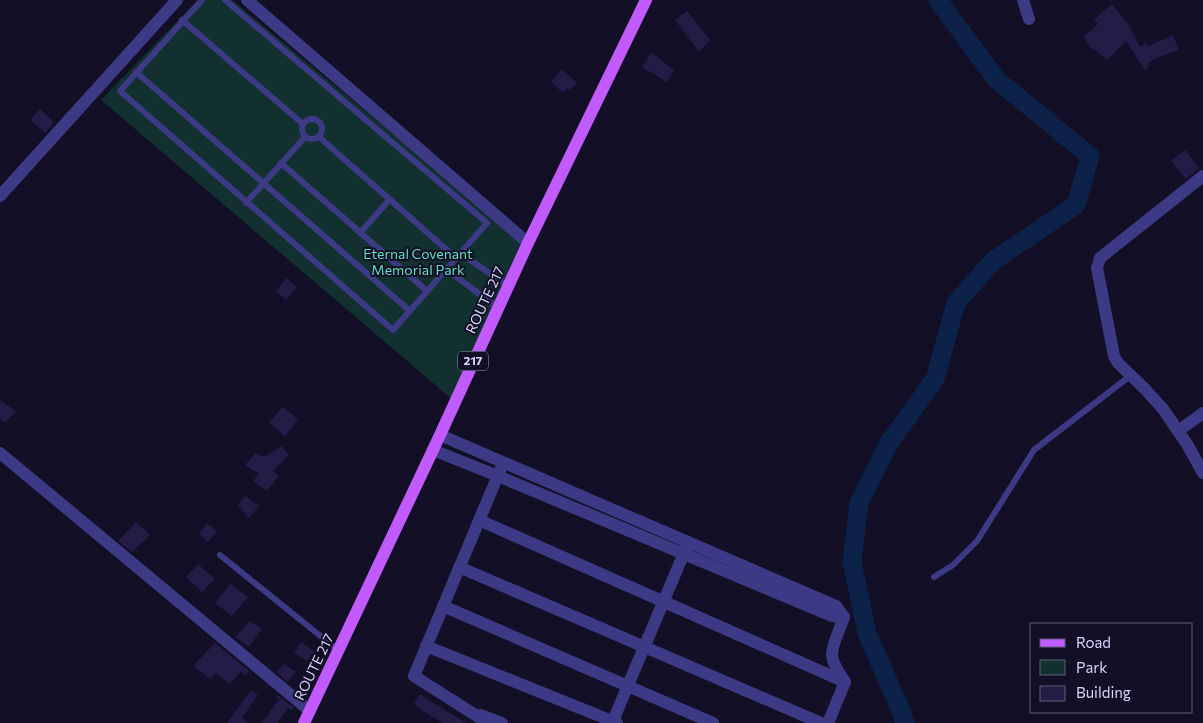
<svg xmlns="http://www.w3.org/2000/svg" width="1203" height="723" viewBox="0 0 1203 723" font-family="Commissioner,sans-serif">
<style>
.green{fill:#12302f}
.lines{fill:none;stroke-linecap:round;stroke-linejoin:round}
.river{stroke:#0c2248;stroke-width:19}
.building{fill:#241b47}
.service{stroke:#3d3a85;stroke-width:6}
.minor{stroke:#3d3a85;stroke-width:12}
.primary{stroke:#c25bff;stroke-width:12}
.labels{text-anchor:middle;stroke-width:4;stroke-linejoin:round;paint-order:stroke}
.shield{fill:#130f26;stroke:#9e99be;stroke-width:1}
.shield-label{font-size:12px;font-weight:bold;fill:#d9d4ff}
.park-label{font-size:14px;fill:#5fe0c0;stroke:#130f26}
.street-label{font-size:14px;fill:#d9d4ff;stroke:#130f26}
</style>
<rect width="100%" height="100%" fill="#130f26"/>
<!-- green -->
<path class="green" d="M 198,0 L 232,0 L 525,244 L 453,400 L 101,100 Z"/>
<g class="lines">
<!-- river -->
<path class="river" d="M 905,723 L 901,711 L 867,633 L 852,562 L 859,503 L 889,443 L 935,379 L 956,303 L 993,261 L 1076,205 L 1090,156 L 997,80 L 938,0"/>
</g>
<!-- building -->
<g class="building">
<path d="M 1112,4 L 1128,24 L 1140,47 L 1146,43 L 1148,46 L 1173,35 L 1179,50 L 1156,58 L 1148,63 L 1149,67 L 1145,70 L 1126,41 L 1107,60 L 1093,48 L 1091,49 L 1084,37 L 1098,24 L 1094,19 Z"/>
<path d="M 687,11 L 710,40 L 699,52 L 675,20 Z"/>
<path d="M 651,52 L 674,70 L 667,82 L 642,67 Z"/>
<path d="M 562,69 L 577,83 L 570,90 L 568,88 L 563,93 L 551,82 Z"/>
<path d="M 40,109 L 54,122 L 45,133 L 30,120 Z"/>
<path d="M 1185,150 L 1199,168 L 1186,179 L 1171,161 Z"/>
<path d="M 286,278 L 297,287 L 286,300 L 276,291 Z"/>
<path d="M 0,400 L 16,411 L 5,423 L 0,419 Z"/>
<path d="M 283,407 L 298,419 L 285,437 L 269,422 Z"/>
<path d="M 281,446 L 289,455 L 273,471 L 279,476 L 267,491 L 253,481 L 259,474 L 245,465 L 255,453 L 264,457 Z"/>
<path d="M 245,496 L 259,506 L 249,518 L 238,505 Z"/>
<path d="M 136,522 L 150,535 L 132,552 L 118,541 Z"/>
<path d="M 207,523 L 217,531 L 208,542 L 199,534 Z"/>
<path d="M 198,564 L 215,579 L 202,592 L 186,577 Z"/>
<path d="M 230,584 L 248,597 L 232,616 L 215,603 Z"/>
<path d="M 250,621 L 262,629 L 249,647 L 235,637 Z"/>
<path d="M 301,642 L 314,651 L 307,661 L 294,653 Z"/>
<path d="M 215,643 L 249,671 L 245,676 L 241,672 L 230,684 L 215,673 L 210,679 L 193,666 Z"/>
<path d="M 284,664 L 296,672 L 287,682 L 276,672 Z"/>
<path d="M 251,690 L 258,695 L 242,718 L 249,723 L 227,723 Z"/>
<path d="M 420,694 L 427,699 L 466,723 L 443,723 L 423,711 L 414,704 Z"/>
<path d="M 278,695 L 294,708 L 292,710 L 288,708 L 277,723 L 260,723 L 271,713 L 269,712 L 279,700 L 276,698 Z"/>
</g>
<g class="lines">
<!-- service -->
<g class="service">
<path d="M 202,0 L 120,91 L 393,330 L 487,223 L 225,0"/>
<path d="M 182,20 L 303,124"/>
<path d="M 136,72 L 410,311"/>
<circle cx="312" cy="129" r="10"/>
<path d="M 319,137 L 456,258"/>
<path d="M 281,163 L 427,291"/>
<path d="M 246,203 L 305,137"/>
<path d="M 360,233 L 390,199"/>
<path d="M 460,253 L 508,286"/>
<path d="M 446,269 L 498,308"/>
<path d="M 220,555 L 339,651"/>
<path d="M 934,577 L 953,565 L 977,541 L 1034,450 L 1130,376"/>
</g>
<!-- minor -->
<g class="minor">
<path d="M 247,0 L 528,243"/>
<path d="M 1023,0 L 1029,19"/>
<path d="M 1203,176 L 1100,258 L 1097,268 L 1114,356 L 1118,363 L 1145,389 L 1163,409 L 1187,444 L 1203,473"/>
<path d="M 0,196 L 177,0"/>
<path d="M 1178,431 L 1203,413"/>
<path d="M 440,435 L 836,606 L 844,617"/>
<path d="M 433,450 L 498,476 L 832,616 L 844,617"/>
<path d="M 0,453 L 310,711"/>
<path d="M 479,520 L 845,682 L 828,723"/>
<path d="M 459,567 L 821,723"/>
<path d="M 443,606 L 713,723"/>
<path d="M 844,617 C 841,627 831,646 832,656 C 833,665 840,674 845,682"/>
<path d="M 426,646 L 617,723"/>
<path d="M 481,715 L 502,723"/>
<path d="M 488,723 L 414,676 L 501,468"/>
<path d="M 612,723 L 687,546"/>
</g>
<!-- primary -->
<path class="primary" d="M 304,723 L 440,435 L 528,243 L 646,0"/>
</g>
<g class="labels">
<!-- shield labels -->
<rect class="shield" x="458" y="351.5" width="30" height="19" rx="4"/>
<g class="shield-label">
<text x="473" y="365">217</text>
</g>
<!-- park labels -->
<g class="park-label">
<text x="418" y="259">Eternal Covenant<tspan x="418" dy="16">Memorial Park</tspan></text>
</g>
<!-- street labels -->
<g class="street-label">
<text transform="translate(485 300) rotate(-65)" y="5">ROUTE 217</text>
<text transform="translate(314 667) rotate(-64)" y="5">ROUTE 217</text>
</g>
</g>
<!-- legend -->
<rect x="1030" y="623" width="162" height="90" fill="#130f26" stroke="#625e7d"/>
<rect x="1040" y="639" width="25" height="8" fill="#c25bff" stroke="#625e7d"/>
<text x="1076" y="648" font-size="15" fill="#d9d4ff">Road</text>
<rect x="1040" y="660" width="25" height="15" fill="#12302f" stroke="#625e7d"/>
<text x="1076" y="673" font-size="15" fill="#d9d4ff">Park</text>
<rect x="1040" y="686" width="25" height="15" fill="#241b47" stroke="#625e7d"/>
<text x="1076" y="698" font-size="15" fill="#d9d4ff">Building</text>
</svg>
